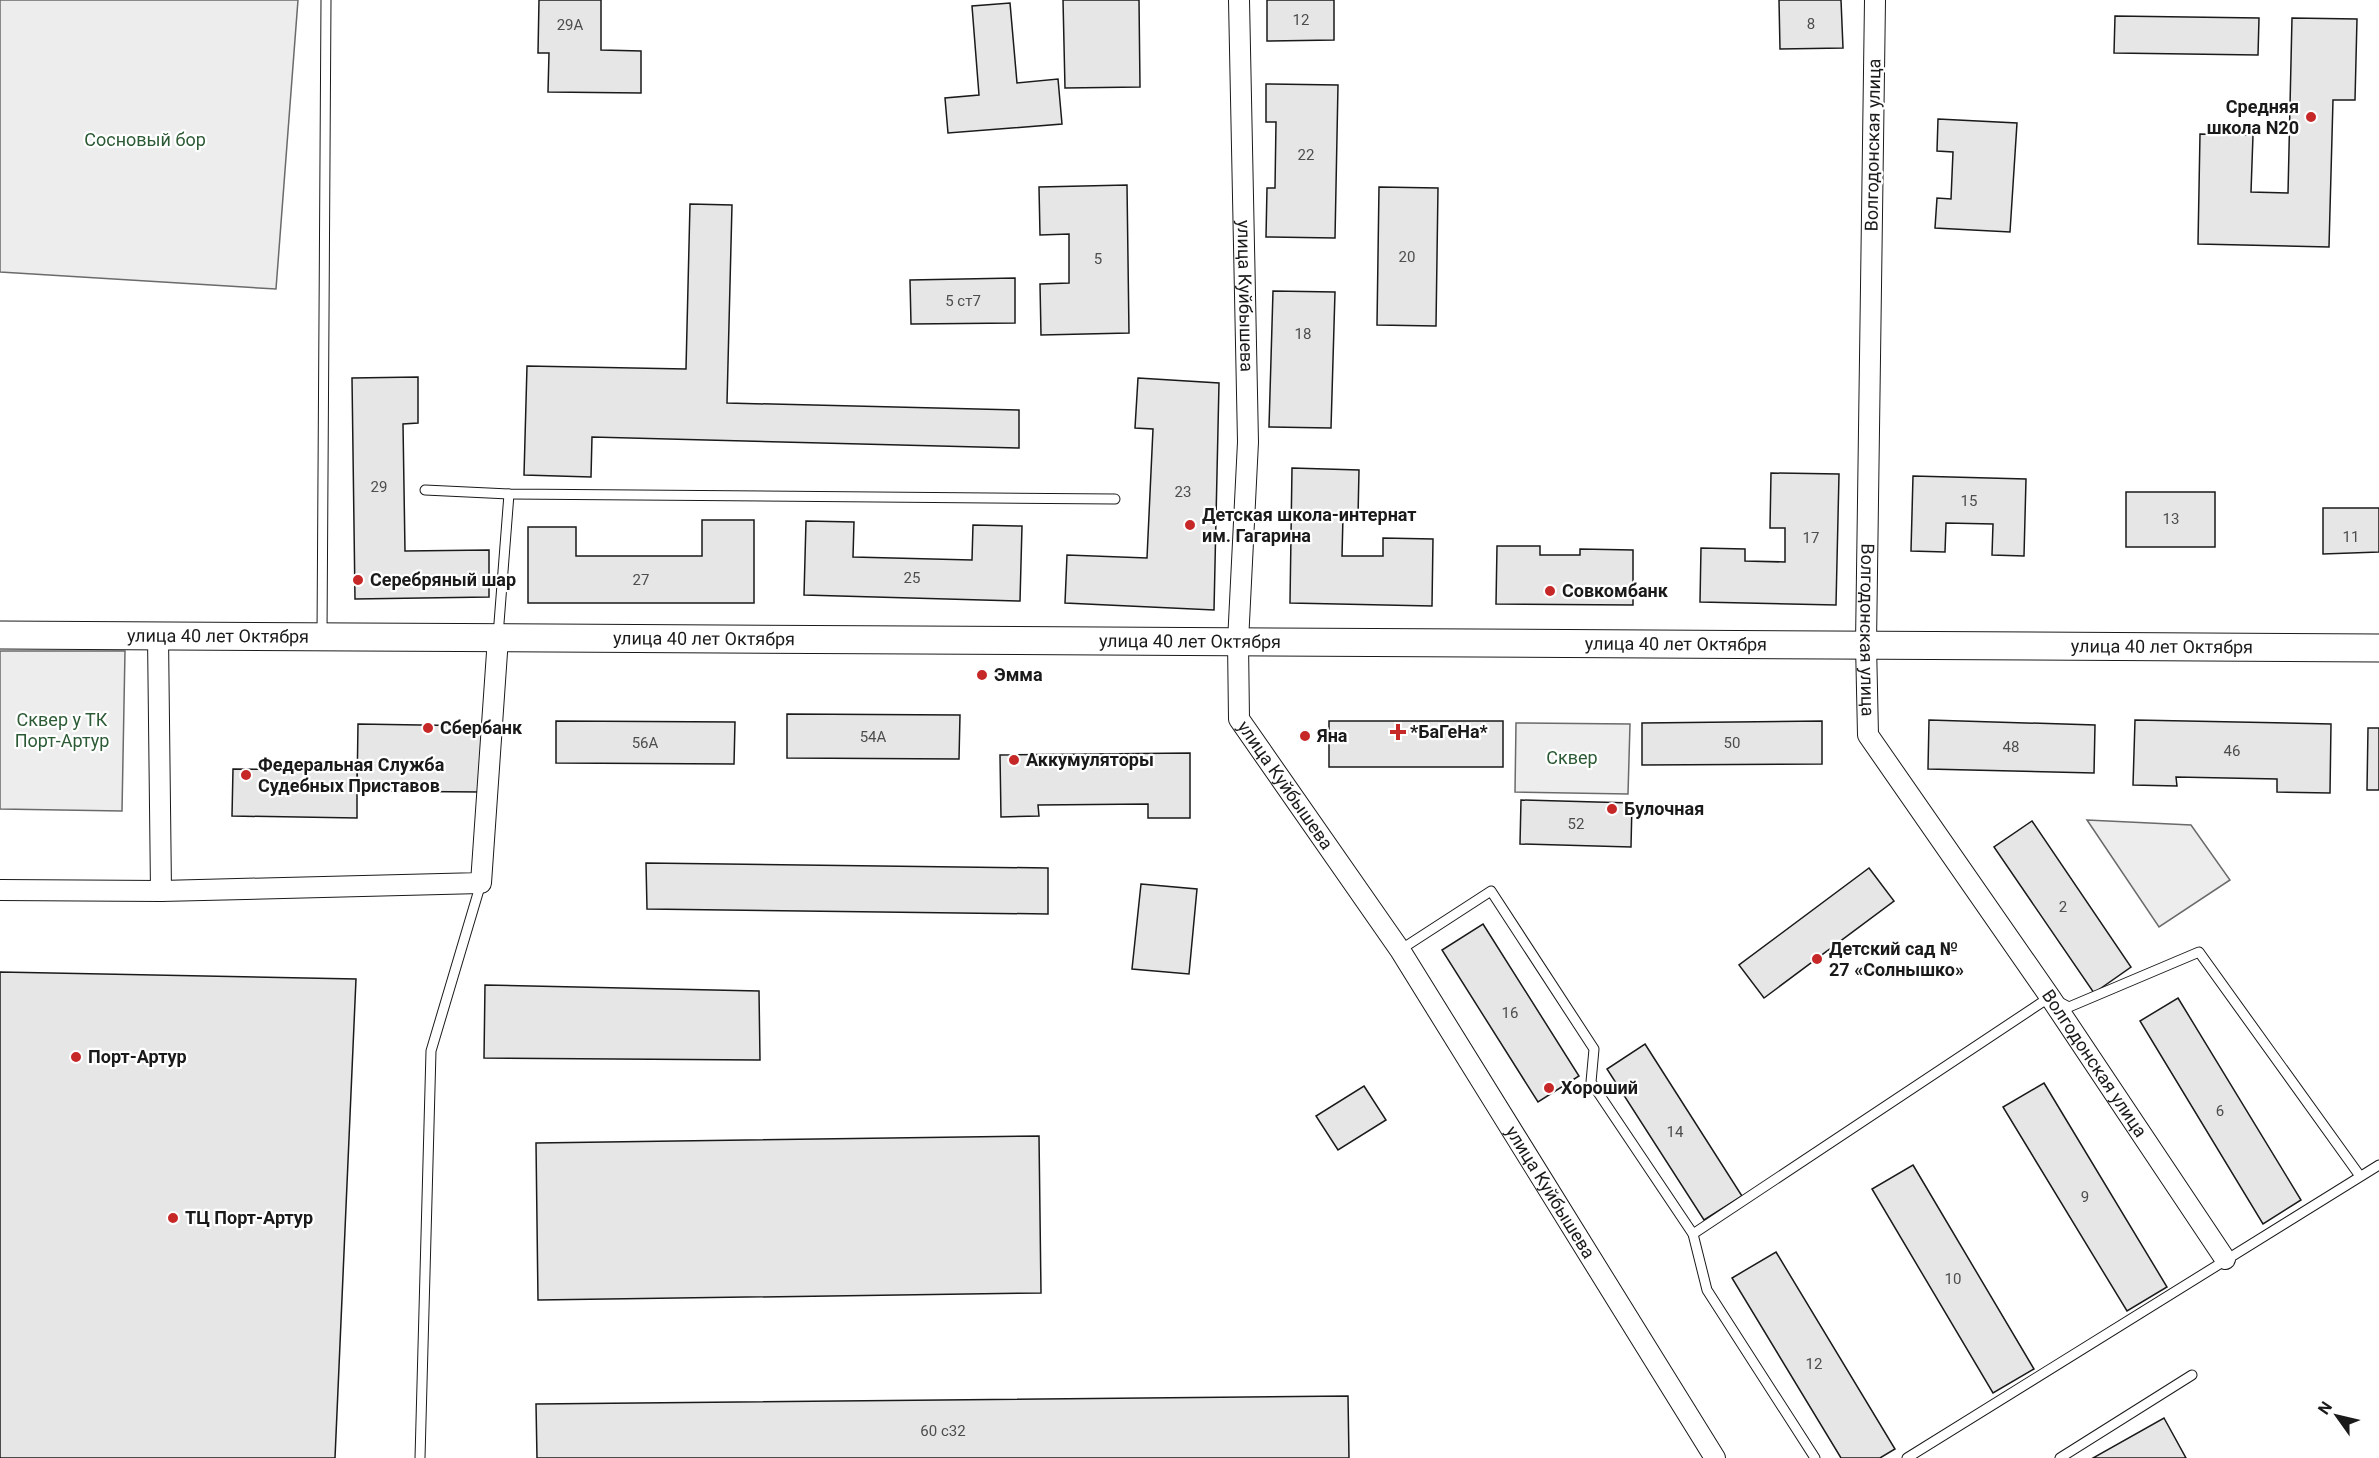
<svg xmlns="http://www.w3.org/2000/svg" width="2379" height="1458" viewBox="0 0 2379 1458" font-family="Roboto,sans-serif">
<style>
.built{fill:#ededed;stroke:#6a6a6a;stroke-width:1.5}
.building{fill:#e6e6e6;stroke:#1a1a1a;stroke-width:1.5}
.lines{fill:none;stroke-linecap:round;stroke-linejoin:round}
.service-casing{stroke:#1a1a1a;stroke-width:11}
.minor-casing{stroke:#1a1a1a;stroke-width:22}
.secondary-casing{stroke:#1a1a1a;stroke-width:29}
.service{stroke:#fff;stroke-width:9}
.minor{stroke:#fff;stroke-width:20}
.secondary{stroke:#fff;stroke-width:27}
.poi-dot{fill:#c62828;stroke:#fff;stroke-width:2}
.labels{text-anchor:middle;stroke-width:4.5;stroke-linejoin:round;paint-order:stroke}
.number-label{font-size:15px;fill:#4d4d4d}
.poi-label{font-size:18px;font-weight:bold;fill:#1a1a1a;stroke:#fff;text-anchor:start}
.park-label{font-size:18px;fill:#2b5a34;stroke:#fff}
.street-label{font-size:18px;fill:#1a1a1a;stroke:#fff}
</style>
<rect width="100%" height="100%" fill="#fff"/>
<!-- built -->
<g class="built">
<path d="M 0,0 L 298,0 L 276,289 L 0,272 Z"/>
<path d="M 0,651 L 125,651 L 122,811 L 0,809 Z"/>
<path d="M 1516,723 L 1630,724 L 1628,794 L 1515,792 Z"/>
<path d="M 2087,820 L 2191,825 L 2230,880 L 2159,927 Z"/>
</g>
<!-- building -->
<g class="building">
<path d="M 539,0 L 601,0 L 601,50 L 641,51 L 641,93 L 548,92 L 549,53 L 538,53 Z"/>
<path d="M 1063,0 L 1139,0 L 1140,87 L 1065,88 Z"/>
<path d="M 1267,0 L 1334,0 L 1334,40 L 1267,41 Z"/>
<path d="M 1779,0 L 1841,0 L 1843,48 L 1780,49 Z"/>
<path d="M 1010,3 L 1017,83 L 1058,79 L 1062,124 L 948,133 L 945,98 L 979,95 L 972,6 Z"/>
<path d="M 2115,16 L 2259,18 L 2258,55 L 2114,53 Z"/>
<path d="M 2292,18 L 2357,19 L 2355,100 L 2333,100 L 2329,247 L 2198,244 L 2200,134 L 2253,135 L 2251,192 L 2288,193 Z"/>
<path d="M 1266,84 L 1338,85 L 1335,238 L 1266,237 L 1267,188 L 1275,188 L 1276,122 L 1266,122 Z"/>
<path d="M 1938,119 L 2017,123 L 2010,232 L 1935,228 L 1937,198 L 1951,199 L 1953,152 L 1937,151 Z"/>
<path d="M 1127,185 L 1129,333 L 1041,335 L 1040,284 L 1069,283 L 1069,234 L 1040,235 L 1039,187 Z"/>
<path d="M 1379,187 L 1438,188 L 1436,326 L 1377,325 Z"/>
<path d="M 690,204 L 732,205 L 727,403 L 1019,410 L 1019,448 L 592,437 L 591,477 L 524,475 L 527,366 L 686,369 Z"/>
<path d="M 1015,278 L 1015,323 L 911,324 L 910,280 Z"/>
<path d="M 1273,291 L 1335,292 L 1331,428 L 1269,427 Z"/>
<path d="M 418,377 L 418,423 L 403,424 L 405,551 L 489,550 L 489,597 L 355,599 L 352,378 Z"/>
<path d="M 1138,378 L 1219,383 L 1214,610 L 1065,603 L 1067,555 L 1147,558 L 1153,429 L 1135,428 Z"/>
<path d="M 1292,468 L 1359,470 L 1358,517 L 1343,516 L 1342,556 L 1383,556 L 1383,538 L 1433,539 L 1432,606 L 1290,603 Z"/>
<path d="M 1771,473 L 1839,474 L 1836,605 L 1700,602 L 1701,548 L 1745,549 L 1745,561 L 1785,562 L 1785,528 L 1770,528 Z"/>
<path d="M 1913,476 L 2026,479 L 2024,556 L 1992,555 L 1993,524 L 1946,523 L 1945,552 L 1911,551 Z"/>
<rect x="2126" y="492" width="89" height="55"/>
<path d="M 2323,508 L 2379,508 L 2379,552 L 2323,554 Z"/>
<path d="M 702,520 L 754,520 L 754,603 L 528,603 L 528,527 L 576,527 L 576,556 L 702,556 Z"/>
<path d="M 806,521 L 854,522 L 853,557 L 972,560 L 973,525 L 1022,526 L 1020,601 L 804,595 Z"/>
<path d="M 1497,546 L 1540,546 L 1540,555 L 1580,555 L 1580,549 L 1633,550 L 1633,605 L 1496,604 Z"/>
<path d="M 787,714 L 960,715 L 959,759 L 787,758 Z"/>
<path d="M 1929,720 L 2095,725 L 2094,773 L 1928,769 Z"/>
<path d="M 2135,720 L 2331,724 L 2330,793 L 2277,792 L 2277,779 L 2176,777 L 2177,786 L 2133,785 Z"/>
<path d="M 556,721 L 735,722 L 734,764 L 556,763 Z"/>
<rect x="1329" y="721" width="174" height="46"/>
<path d="M 1822,721 L 1822,764 L 1642,765 L 1642,723 Z"/>
<path d="M 358,724 L 482,726 L 481,792 L 357,791 Z"/>
<path d="M 2368,728 L 2379,728 L 2379,790 L 2367,790 Z"/>
<path d="M 1190,753 L 1190,818 L 1148,818 L 1148,804 L 1038,805 L 1039,816 L 1001,817 L 1000,755 Z"/>
<path d="M 233,769 L 357,770 L 357,818 L 232,816 Z"/>
<path d="M 1521,800 L 1632,803 L 1631,847 L 1520,844 Z"/>
<path d="M 2032,821 L 2131,967 L 2094,993 L 1994,847 Z"/>
<path d="M 646,863 L 1048,868 L 1048,914 L 647,909 Z"/>
<path d="M 1869,868 L 1894,901 L 1764,998 L 1739,965 Z"/>
<path d="M 1141,884 L 1197,889 L 1189,974 L 1132,969 Z"/>
<path d="M 1483,924 L 1579,1076 L 1538,1102 L 1442,950 Z"/>
<path d="M 0,972 L 356,979 L 335,1458 L 0,1458 Z"/>
<path d="M 485,985 L 759,991 L 760,1060 L 484,1058 Z"/>
<path d="M 2178,998 L 2301,1200 L 2263,1224 L 2140,1021 Z"/>
<path d="M 1645,1044 L 1742,1196 L 1704,1220 L 1607,1069 Z"/>
<path d="M 2044,1083 L 2167,1287 L 2127,1311 L 2003,1107 Z"/>
<path d="M 1364,1086 L 1386,1120 L 1338,1150 L 1316,1116 Z"/>
<path d="M 1039,1136 L 1041,1293 L 538,1300 L 536,1143 Z"/>
<path d="M 1913,1165 L 2034,1369 L 1993,1393 L 1872,1189 Z"/>
<path d="M 1776,1252 L 1895,1449 L 1880,1458 L 1841,1458 L 1732,1278 Z"/>
<path d="M 1348,1396 L 1349,1458 L 537,1458 L 536,1404 Z"/>
<path d="M 2164,1418 L 2186,1458 L 2093,1458 Z"/>
</g>
<g class="lines">
<defs>
<g id="service">
<path d="M 425,490 L 509,494 L 1115,499"/>
<path d="M 322,634 L 326,0"/>
<path d="M 498,636 L 509,494"/>
<path d="M 1400,950 L 1491,891 L 1594,1049 L 1591,1082 L 1693,1234 L 2050,997 L 2069,1007 L 2199,952 L 2360,1176"/>
<path d="M 1693,1234 L 1707,1290 L 1815,1458"/>
<path d="M 420,1458 L 431,1051 L 481,883"/>
<path d="M 1907,1458 L 2379,1165"/>
<path d="M 2060,1458 L 2192,1375"/>
</g>
<g id="minor">
<path id="s1" d="M 1239,0 L 1248,442 L 1238,642 L 1239,719 L 1400,950 L 1715,1458"/>
<path id="s2" d="M 1875,0 L 1866,644 L 1868,735 L 2050,997 L 2225,1259"/>
<path d="M 0,890 L 161,891 L 158,636"/>
<path d="M 161,891 L 481,883 L 498,638"/>
</g>
<g id="secondary">
<path id="s3" d="M 0,635 L 2379,648"/>
</g>
</defs>
<!-- service casing -->
<use href="#service" class="service-casing"/>
<!-- minor casing -->
<use href="#minor" class="minor-casing"/>
<!-- secondary casing -->
<use href="#secondary" class="secondary-casing"/>
<!-- service -->
<use href="#service" class="service"/>
<!-- minor -->
<use href="#minor" class="minor"/>
<!-- secondary -->
<use href="#secondary" class="secondary"/>
</g>
<!-- markers -->
<g class="poi-dot">
<circle cx="2311" cy="117" r="6"/>
<circle cx="1190" cy="525" r="6"/>
<circle cx="358" cy="580" r="6"/>
<circle cx="1550" cy="591" r="6"/>
<circle cx="982" cy="675" r="6"/>
<circle cx="428" cy="728" r="6"/>
<path d="M1395 723h6v6h6v6h-6v6h-6v-6h-6v-6h6z"/>
<circle cx="1305" cy="736" r="6"/>
<circle cx="1014" cy="760" r="6"/>
<circle cx="246" cy="775" r="6"/>
<circle cx="1612" cy="809" r="6"/>
<circle cx="1817" cy="959" r="6"/>
<circle cx="76" cy="1057" r="6"/>
<circle cx="1549" cy="1088" r="6"/>
<circle cx="173" cy="1218" r="6"/>
</g>
<g class="labels">
<!-- number labels -->
<g class="number-label">
<text x="1301" y="25">12</text>
<text x="1811" y="29">8</text>
<text x="570" y="30">29А</text>
<text x="1306" y="160">22</text>
<text x="1407" y="262">20</text>
<text x="1098" y="264">5</text>
<text x="963" y="306">5 ст7</text>
<text x="1303" y="339">18</text>
<text x="379" y="492">29</text>
<text x="1183" y="497">23</text>
<text x="1969" y="506">15</text>
<text x="2171" y="524">13</text>
<text x="2351" y="542">11</text>
<text x="1811" y="543">17</text>
<text x="912" y="583">25</text>
<text x="641" y="585">27</text>
<text x="873" y="742">54А</text>
<text x="645" y="748">56А</text>
<text x="1732" y="748">50</text>
<text x="2011" y="752">48</text>
<text x="2232" y="756">46</text>
<text x="1576" y="829">52</text>
<text x="2063" y="912">2</text>
<text x="1510" y="1018">16</text>
<text x="2220" y="1116">6</text>
<text x="1675" y="1137">14</text>
<text x="2085" y="1202">9</text>
<text x="1953" y="1284">10</text>
<text x="1814" y="1369">12</text>
<text x="943" y="1436">60 с32</text>
</g>
<!-- poi labels -->
<g class="poi-label">
<text x="2299" y="113" text-anchor="end">Средняя<tspan x="2299" dy="21">школа N20</tspan></text>
<text x="1202" y="521">Детская школа-интернат<tspan x="1202" dy="21">им. Гагарина</tspan></text>
<text x="370" y="586">Серебряный шар</text>
<text x="1562" y="597">Совкомбанк</text>
<text x="994" y="681">Эмма</text>
<text x="440" y="734">Сбербанк</text>
<text x="1410" y="738">*БаГеНа*</text>
<text x="1317" y="742">Яна</text>
<text x="1026" y="766">Аккумуляторы</text>
<text x="258" y="771">Федеральная Служба<tspan x="258" dy="21">Судебных Приставов</tspan></text>
<text x="1624" y="815">Булочная</text>
<text x="1829" y="955">Детский сад №<tspan x="1829" dy="21">27 «Солнышко»</tspan></text>
<text x="88" y="1063">Порт-Артур</text>
<text x="1561" y="1094">Хороший</text>
<text x="185" y="1224">ТЦ Порт-Артур</text>
</g>
<!-- park labels -->
<g class="park-label">
<text x="145" y="146">Сосновый бор</text>
<text x="62" y="726">Сквер у ТК<tspan x="62" dy="21">Порт-Артур</tspan></text>
<text x="1572" y="764">Сквер</text>
</g>
<!-- street labels -->
<g class="street-label">
<text transform="translate(1873 145) rotate(-89)" y="6">Волгодонская улица</text>
<text dy="6" stroke="none"><textPath href="#s1" startOffset="296">улица Куйбышева</textPath></text>
<text dy="6" stroke="none"><textPath href="#s2" startOffset="630">Волгодонская улица</textPath></text>
<text dy="6" stroke="none"><textPath href="#s3" startOffset="218">улица 40 лет Октября</textPath></text>
<text dy="6" stroke="none"><textPath href="#s3" startOffset="704">улица 40 лет Октября</textPath></text>
<text dy="6" stroke="none"><textPath href="#s3" startOffset="1190">улица 40 лет Октября</textPath></text>
<text dy="6" stroke="none"><textPath href="#s3" startOffset="1676">улица 40 лет Октября</textPath></text>
<text dy="6" stroke="none"><textPath href="#s3" startOffset="2162">улица 40 лет Октября</textPath></text>
<text dy="6" stroke="none"><textPath href="#s1" startOffset="800">улица Куйбышева</textPath></text>
<text dy="6" stroke="none"><textPath href="#s2" startOffset="1134">Волгодонская улица</textPath></text>
<text dy="6" stroke="none"><textPath href="#s1" startOffset="1286">улица Куйбышева</textPath></text>
</g>
</g>
<!-- north arrow -->
<g transform="translate(2337 1416) rotate(304)" stroke="#ffffff" stroke-width="4.5" paint-order="stroke">
<path d="M0-4.5L10 22L0 15L-10 22Z" fill="#1a1a1a"/>
<text y="-9" font-size="16" font-weight="bold" text-anchor="middle" fill="#1a1a1a">N</text>
</g>
</svg>
